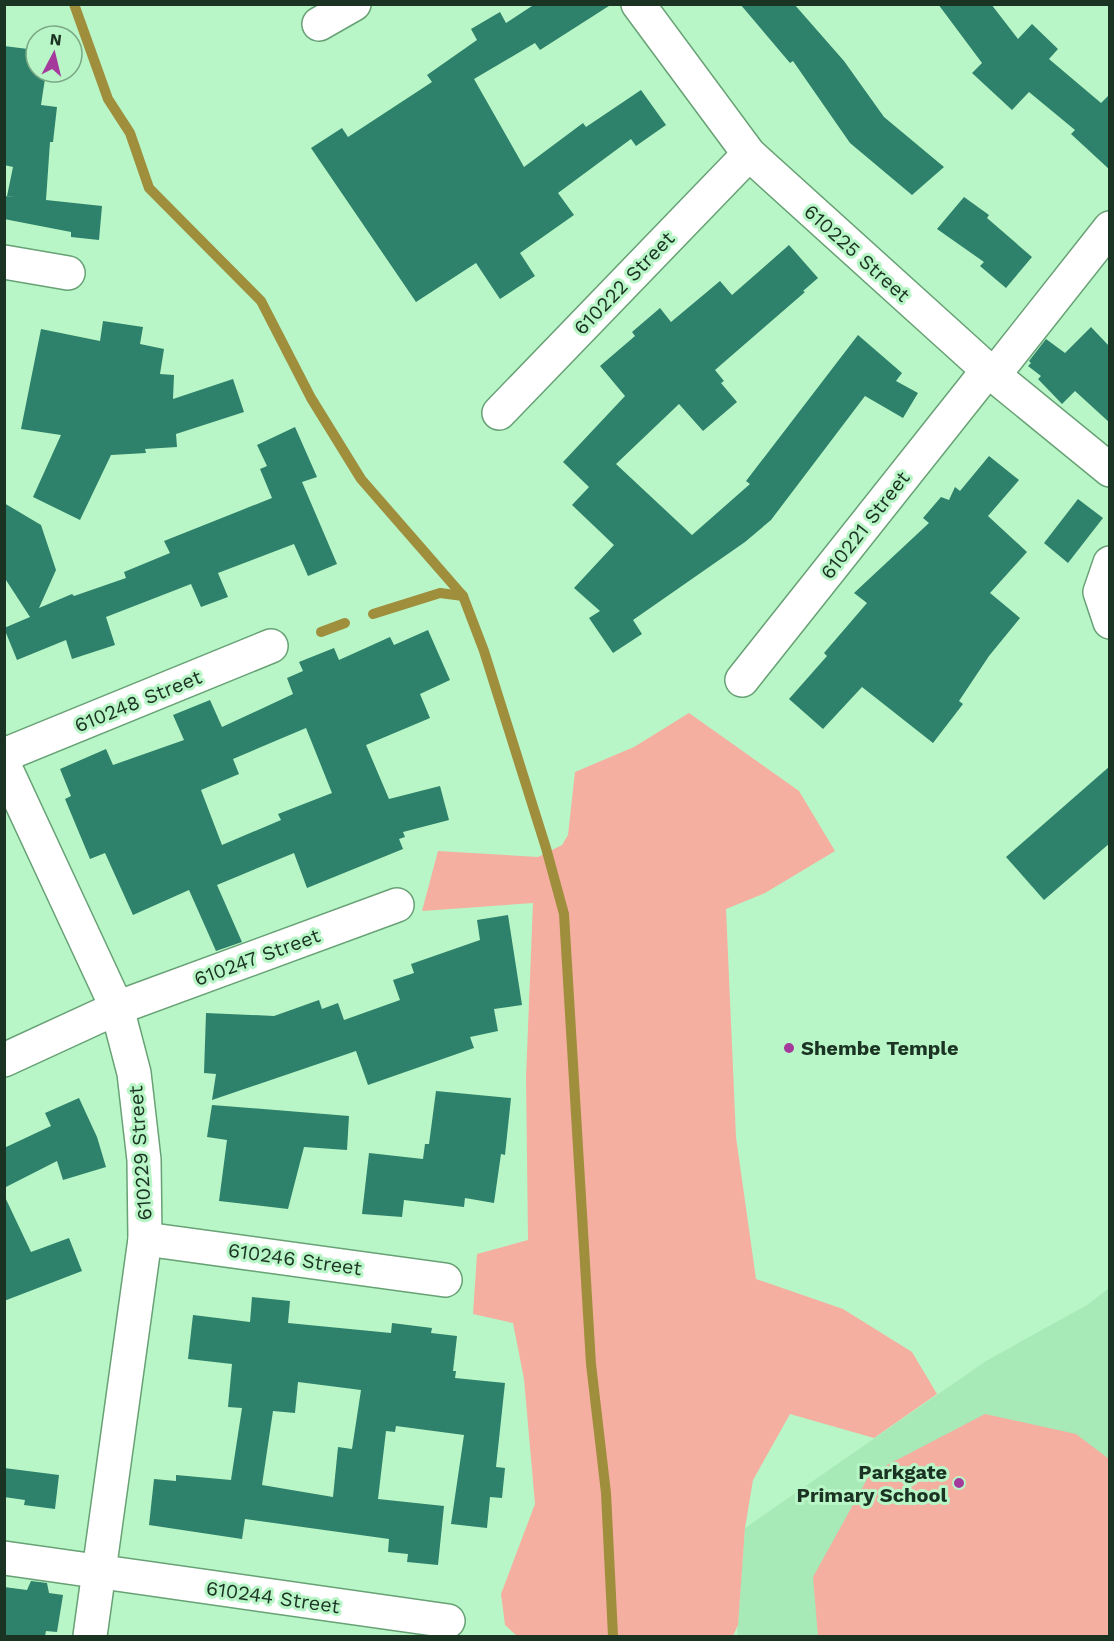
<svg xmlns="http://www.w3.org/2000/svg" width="1114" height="1641" viewBox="0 0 1114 1641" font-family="'Work Sans',sans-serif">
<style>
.built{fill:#a7e9b7}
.green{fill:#f4afa1}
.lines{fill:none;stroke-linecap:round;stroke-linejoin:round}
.stream{stroke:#9f8e3c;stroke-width:10}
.building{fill:#2e816a;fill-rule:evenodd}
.minor-casing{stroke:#67a175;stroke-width:36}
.minor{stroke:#fff;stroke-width:33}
.poi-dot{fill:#a43a9b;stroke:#b9f6c7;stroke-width:2}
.labels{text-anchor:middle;stroke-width:6;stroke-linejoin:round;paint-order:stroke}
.street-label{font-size:20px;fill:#1b3322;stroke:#b9f6c7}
.poi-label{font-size:20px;font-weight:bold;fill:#1b3322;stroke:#b9f6c7;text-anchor:start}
</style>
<rect width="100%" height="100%" fill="#b9f6c7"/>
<!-- built -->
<path class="built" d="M 1109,1288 L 1109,1636 L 737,1636 L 745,1528 L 986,1361 L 1087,1305 Z"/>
<!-- green -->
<g class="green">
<path d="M 689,713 L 799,791 L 835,851 L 765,893 L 726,909 L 736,1137 L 756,1279 L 843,1309 L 912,1352 L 937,1394 L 874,1438 L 790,1414 L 753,1480 L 745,1528 L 738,1625 L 733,1636 L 517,1636 L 505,1625 L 501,1594 L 535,1504 L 524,1379 L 513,1323 L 473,1314 L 477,1254 L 528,1240 L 526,1077 L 533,903 L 422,911 L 438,851 L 538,857 L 562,845 L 568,835 L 575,772 L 634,747 Z"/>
<path d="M 985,1414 L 1076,1434 L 1109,1459 L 1109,1636 L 818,1636 L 813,1577 L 870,1474 Z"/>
</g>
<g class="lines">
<!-- stream -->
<g class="stream">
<path d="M 74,4 L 108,99 L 130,133 L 149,188 L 261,301 L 311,398 L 361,479 L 463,596 L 484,651 L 546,848 L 564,914 L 591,1364 L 606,1493 L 613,1636"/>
<path d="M 373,614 L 440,593 L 463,596"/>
<path d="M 321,632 L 345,623"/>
</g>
</g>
<!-- building -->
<g class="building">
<path d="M 535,4 L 612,4 L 540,50 L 535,43 L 474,79 L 524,167 L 583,123 L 586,127 L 641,90 L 666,125 L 636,146 L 631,139 L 558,193 L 574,215 L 520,253 L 535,276 L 500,299 L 476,263 L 416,302 L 311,148 L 342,128 L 348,137 L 432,82 L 427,75 L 477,40 L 471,29 L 500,12 L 506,23 Z"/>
<path d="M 740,4 L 794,4 L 844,61 L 884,117 L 944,167 L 912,195 L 850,143 L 793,61 L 790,63 Z"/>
<path d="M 938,4 L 991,4 L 1018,39 L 1032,24 L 1058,49 L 1049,59 L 1101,103 L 1110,94 L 1110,170 L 1071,134 L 1075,130 L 1029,92 L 1012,110 L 972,73 L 982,63 Z"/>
<path d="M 4,46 L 36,50 L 36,72 L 46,72 L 41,105 L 57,107 L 53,142 L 50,142 L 46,200 L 102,206 L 99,240 L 71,237 L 71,232 L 4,219 L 4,196 L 15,197 L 7,196 L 13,167 L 4,165 Z"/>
<path d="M 964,197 L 989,215 L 987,218 L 1032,257 L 1006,288 L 980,266 L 984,262 L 937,229 Z"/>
<path d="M 789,245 L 818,278 L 803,291 L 805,292 L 715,370 L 724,381 L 721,383 L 737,402 L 703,431 L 679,404 L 616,464 L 692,535 L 750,484 L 746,481 L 858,335 L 902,373 L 896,381 L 918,393 L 903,418 L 865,396 L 771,520 L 745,542 L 633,620 L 642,634 L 613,653 L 589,618 L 600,611 L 574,588 L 614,545 L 572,505 L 589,487 L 563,462 L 625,396 L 600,366 L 635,336 L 632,332 L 660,308 L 671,322 L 720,281 L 732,295 Z"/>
<path d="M 103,321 L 143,327 L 140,344 L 164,349 L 160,374 L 174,375 L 173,399 L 233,379 L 244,412 L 176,434 L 177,447 L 145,449 L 146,453 L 111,455 L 80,520 L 33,497 L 61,435 L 21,429 L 41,329 L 100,341 Z"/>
<path d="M 1091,327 L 1110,347 L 1110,423 L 1075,391 L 1062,404 L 1038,379 L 1041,376 L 1028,366 L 1031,363 L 1029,361 L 1046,339 L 1065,353 Z"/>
<path d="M 295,427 L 317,477 L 302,482 L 337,564 L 308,576 L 294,544 L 218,573 L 228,597 L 201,607 L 191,584 L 106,617 L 115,645 L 72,659 L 66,640 L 17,660 L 4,628 L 30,617 L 4,577 L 4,503 L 41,525 L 56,570 L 39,608 L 72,594 L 74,596 L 126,578 L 124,572 L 170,553 L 164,541 L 272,498 L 260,469 L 267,466 L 257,445 Z"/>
<path d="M 989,456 L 1019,480 L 988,516 L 1027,552 L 990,593 L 1020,618 L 989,656 L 959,701 L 963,704 L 933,743 L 862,687 L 823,729 L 789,699 L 827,656 L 824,653 L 867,603 L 854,593 L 929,523 L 923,518 L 941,497 L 949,500 L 955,487 L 960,491 Z"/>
<path d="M 1078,499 L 1103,518 L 1068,563 L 1044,543 Z"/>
<path d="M 428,630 L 450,680 L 420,694 L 430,718 L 366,745 L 389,799 L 440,786 L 449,820 L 403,832 L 405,837 L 399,839 L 403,849 L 307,888 L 294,853 L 217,885 L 242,942 L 216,951 L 189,890 L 133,915 L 105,853 L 90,859 L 65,799 L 71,796 L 60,769 L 106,749 L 113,765 L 184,740 L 173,715 L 210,700 L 222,727 L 293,694 L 287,678 L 303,671 L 299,662 L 334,648 L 339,660 L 390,637 L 394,645 ZM 306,728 L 332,793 L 278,814 L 281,820 L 222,845 L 201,790 L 239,774 L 233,759 Z"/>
<path d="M 1110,766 L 1110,843 L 1044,900 L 1006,857 Z"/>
<path d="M 508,915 L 522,1005 L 494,1009 L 498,1031 L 470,1037 L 474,1048 L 368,1085 L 356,1051 L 212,1100 L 216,1074 L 204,1073 L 206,1013 L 274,1016 L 319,1000 L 322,1009 L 338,1003 L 344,1020 L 400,1000 L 393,980 L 414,973 L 411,964 L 480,940 L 477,920 Z"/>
<path d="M 436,1091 L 511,1098 L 505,1155 L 501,1154 L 494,1203 L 465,1198 L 464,1207 L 404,1200 L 402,1217 L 362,1214 L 369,1153 L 423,1159 L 425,1144 L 429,1144 Z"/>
<path d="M 79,1098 L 97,1137 L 106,1167 L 63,1180 L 57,1161 L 4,1188 L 4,1148 L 51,1126 L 45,1113 Z"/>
<path d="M 212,1105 L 349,1116 L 347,1150 L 304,1147 L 288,1209 L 219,1201 L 227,1140 L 207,1137 Z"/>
<path d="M 4,1195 L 31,1252 L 69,1238 L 82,1271 L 4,1301 Z"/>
<path d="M 252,1297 L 290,1301 L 288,1323 L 391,1333 L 392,1323 L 432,1328 L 431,1333 L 457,1336 L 453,1371 L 456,1371 L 455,1378 L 505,1383 L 496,1467 L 505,1468 L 502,1498 L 490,1497 L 487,1528 L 451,1524 L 464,1435 L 396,1426 L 395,1432 L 386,1431 L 378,1499 L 444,1506 L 438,1565 L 407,1562 L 408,1554 L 388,1552 L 389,1539 L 245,1519 L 242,1539 L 149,1525 L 154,1479 L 176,1481 L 176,1475 L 231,1480 L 242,1408 L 228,1407 L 232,1364 L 188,1359 L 193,1315 L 250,1322 ZM 298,1382 L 361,1390 L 352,1449 L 338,1447 L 333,1497 L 262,1485 L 273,1411 L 295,1413 Z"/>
<path d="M 4,1468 L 59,1475 L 55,1509 L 24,1505 L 25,1500 L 4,1497 Z"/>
<path d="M 31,1581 L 47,1583 L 49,1593 L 63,1595 L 57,1632 L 46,1631 L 45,1636 L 4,1636 L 4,1587 L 27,1590 Z"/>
</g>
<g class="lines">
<defs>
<g id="minor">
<path d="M 638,4 L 749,154 L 990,372 L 1110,470"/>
<path d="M 319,24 L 354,4"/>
<path d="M 4,262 L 68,273"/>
<path d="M 499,413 L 749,154"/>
<path d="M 1110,563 L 1100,592 L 1110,622"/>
<path d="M 742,680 L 988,370 L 997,371 L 1110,228"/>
<path d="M 4,755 L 271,646"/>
<path d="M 4,765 L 117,1008 L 134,1073 L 144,1160 L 145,1239 L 90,1636"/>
<path d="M 4,1060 L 117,1008 L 397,905"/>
<path d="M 145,1239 L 445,1280"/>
<path d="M 4,1558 L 448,1621"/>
</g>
</defs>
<!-- minor casing -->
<use href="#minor" class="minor-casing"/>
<!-- minor -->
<use href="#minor" class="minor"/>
</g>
<!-- markers -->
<g class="poi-dot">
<circle cx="789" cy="1048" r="6"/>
<circle cx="959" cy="1483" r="6"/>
</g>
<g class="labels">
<!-- street labels -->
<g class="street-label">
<text transform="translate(857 253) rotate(42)" y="7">610225 Street</text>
<text transform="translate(624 283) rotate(-46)" y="7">610222 Street</text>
<text transform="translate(865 525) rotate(-52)" y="7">610221 Street</text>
<text transform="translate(138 701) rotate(-22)" y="7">610248 Street</text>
<text transform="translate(257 957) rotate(-20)" y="7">610247 Street</text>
<text transform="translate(140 1153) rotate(-94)" y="7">610229 Street</text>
<text transform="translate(295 1259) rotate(8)" y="7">610246 Street</text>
<text transform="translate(273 1597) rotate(8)" y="7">610244 Street</text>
</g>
<!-- poi labels -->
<g class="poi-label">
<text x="801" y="1055">Shembe Temple</text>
<text x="947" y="1479" text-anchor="end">Parkgate<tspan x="947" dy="23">Primary School</tspan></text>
</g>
</g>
<!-- border -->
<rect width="1114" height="1641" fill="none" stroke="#1b3322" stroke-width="12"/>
<!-- north arrow -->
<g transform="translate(54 54) rotate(7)"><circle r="28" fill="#b9f6c7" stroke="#7aa885" stroke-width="1.5"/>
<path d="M0-4.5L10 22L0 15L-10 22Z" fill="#a43a9b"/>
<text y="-9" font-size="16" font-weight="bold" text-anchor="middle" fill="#1b3322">N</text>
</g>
</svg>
